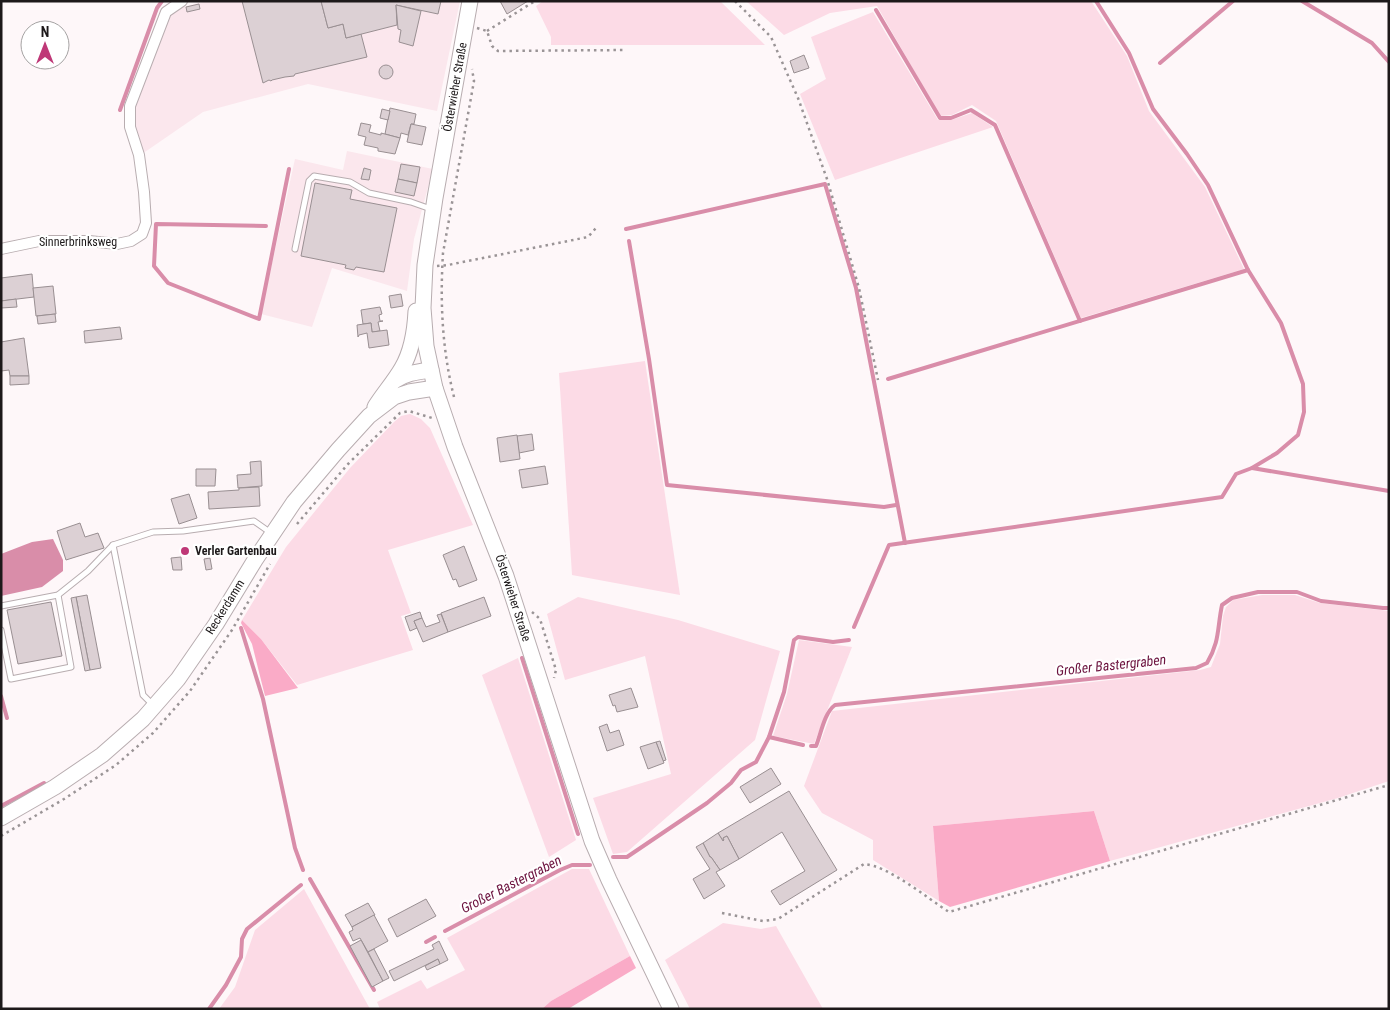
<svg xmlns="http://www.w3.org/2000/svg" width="1390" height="1010" viewBox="0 0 1390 1010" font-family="'Roboto Condensed',sans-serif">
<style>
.built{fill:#fbe7ed}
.green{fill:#fcdbe6}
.forest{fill:#faabc7}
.water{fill:#d98da9}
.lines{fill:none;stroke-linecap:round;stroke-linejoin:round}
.stream{stroke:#d98da9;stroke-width:4}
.building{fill:#dcd0d4;stroke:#998f92}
.lane-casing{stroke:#b8adb0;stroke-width:7}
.street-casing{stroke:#b8adb0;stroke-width:12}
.secondary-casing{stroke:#b8adb0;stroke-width:17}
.path{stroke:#9a9496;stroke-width:2.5;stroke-dasharray:2.5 4;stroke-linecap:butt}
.lane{stroke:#fff;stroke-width:5}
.street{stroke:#fff;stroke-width:10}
.secondary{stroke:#fff;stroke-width:15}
.poi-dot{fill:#bf3877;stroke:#fff;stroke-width:2}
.labels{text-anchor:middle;stroke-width:4.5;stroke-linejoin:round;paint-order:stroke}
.street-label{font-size:12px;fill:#1d191a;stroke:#fff}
.poi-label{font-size:12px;font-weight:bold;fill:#1d191a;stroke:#fff;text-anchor:start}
.water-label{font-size:14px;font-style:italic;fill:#6c123e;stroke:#fff}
</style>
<rect width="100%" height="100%" fill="#fef7f9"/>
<!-- built -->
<g class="built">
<path d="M 207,1 L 460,1 L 437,111 L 308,84 L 203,112 L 142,154 L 134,128 L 135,107 L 159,43 L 170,16 L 183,7 Z"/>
<path d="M 347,151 L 433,169 L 414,239 L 407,291 L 332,268 L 312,327 L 261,314 L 295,159 L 343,170 Z"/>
</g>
<!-- green -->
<g class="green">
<path d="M 543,1 L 720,1 L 765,45 L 551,45 L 551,37 L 536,6 Z"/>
<path d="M 746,1 L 1091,1 L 1127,56 L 1149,111 L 1205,187 L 1244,269 L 1081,318 L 996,121 L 972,105 L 952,115 L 940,116 L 877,6 L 830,13 L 784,35 Z"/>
<path d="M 873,12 L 938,120 L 951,120 L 972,113 L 993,127 L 835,180 L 800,94 L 826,79 L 811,37 Z"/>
<path d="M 645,361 L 680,595 L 572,575 L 559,373 Z"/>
<path d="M 410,414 L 421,419 L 430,428 L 473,525 L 388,550 L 411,613 L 401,616 L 413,650 L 297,685 L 261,639 L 242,620 L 286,547 L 350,468 L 394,422 L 401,416 Z"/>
<path d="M 1262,595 L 1295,595 L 1320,603 L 1389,611 L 1389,781 L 1338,798 L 1110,861 L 1094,811 L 933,826 L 939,901 L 873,860 L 873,840 L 822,813 L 804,786 L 832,711 L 1200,670 L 1211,667 L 1220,644 L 1223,616 L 1226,607 L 1233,600 Z"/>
<path d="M 578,597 L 678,620 L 780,651 L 755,740 L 627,852 L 613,854 L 593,798 L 671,774 L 645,656 L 565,680 L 547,614 Z"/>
<path d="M 799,640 L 852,647 L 814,744 L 773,736 L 787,694 Z"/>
<path d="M 518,658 L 576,840 L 549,857 L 482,675 Z"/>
<path d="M 572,869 L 589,869 L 630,956 L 551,1001 L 542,1009 L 380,1009 L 377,1002 L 421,980 L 427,989 L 465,970 L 447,938 Z"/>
<path d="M 304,889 L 370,1009 L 219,1009 L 235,987 L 255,930 Z"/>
<path d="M 723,923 L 761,929 L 776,926 L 823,1009 L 690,1009 L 665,960 Z"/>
</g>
<!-- forest -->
<g class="forest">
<path d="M 242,620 L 261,639 L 298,688 L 265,696 L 252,644 L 241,623 Z"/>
<path d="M 1094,811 L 1110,861 L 950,907 L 939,901 L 933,826 Z"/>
<path d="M 630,956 L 636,968 L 568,1009 L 542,1009 L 551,1001 Z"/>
</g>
<!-- water -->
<path class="water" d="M 53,539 L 63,560 L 63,571 L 42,587 L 1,596 L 1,554 L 32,542 Z"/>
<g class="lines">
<!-- stream -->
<g class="stream">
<path d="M 1302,1 L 1372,43 L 1389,62"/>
<path d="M 876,10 L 940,118 L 951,118 L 971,110 L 995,125 L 1080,321"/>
<path d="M 1160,63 L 1233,1"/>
<path d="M 120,110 L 157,8 L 162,1"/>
<path d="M 266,226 L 156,224 L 154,266 L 168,283 L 259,319 L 289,169"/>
<path d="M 626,229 L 825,184 L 856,288 L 905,543"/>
<path d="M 629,241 L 649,359 L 667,485 L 884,507 L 896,505"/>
<path d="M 888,379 L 1248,270"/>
<path d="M 1252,468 L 1389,491"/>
<path d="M 854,627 L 889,545 L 1222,497 L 1236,474 L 1252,468 L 1277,453 L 1298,435 L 1304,412 L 1303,384 L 1281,323 L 1248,270 L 1208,185 L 1187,154 L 1153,109 L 1129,53 L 1096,1"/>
<path d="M 241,628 L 263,699 L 295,848 L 303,870"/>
<path d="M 522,658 L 578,834"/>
<path d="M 1,696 L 7,718"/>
<path d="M 769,737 L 784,692 L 794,640 L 798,637 L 833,642 L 849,640"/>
<path d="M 811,746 L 816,746 C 821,734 824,713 835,705 L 1196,668 L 1207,663 C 1220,641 1217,629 1222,605 L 1232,598 L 1258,592 L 1297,592 L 1321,601 L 1383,608 L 1389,608"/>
<path d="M 1,806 L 44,783"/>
<path d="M 613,857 L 627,857 L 707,803 L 731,783 L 741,770 L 756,762 L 769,737 L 803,745"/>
<path d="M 310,879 L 374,990"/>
<path d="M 445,931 L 560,870 L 572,865 L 590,865"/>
<path d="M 426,942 L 435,937"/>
<path d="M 209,1009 L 226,985 L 241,957 L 242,939 L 247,929 L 301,885"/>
</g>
</g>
<!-- building -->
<g class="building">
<path d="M 242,1 L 321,1 L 328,28 L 343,24 L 346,38 L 361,34 L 367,57 L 295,74 L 294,76 L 285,77 L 272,80 L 271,81 L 269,80 L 263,83 Z"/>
<path d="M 321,1 L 441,1 L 438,14 L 396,5 L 397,25 L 346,38 L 343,24 L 328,28 Z"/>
<path d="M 500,1 L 528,1 L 507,14 Z"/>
<path d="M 199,4 L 200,9 L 187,12 L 186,7 Z"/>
<path d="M 396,5 L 421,11 L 413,46 L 399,42 L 401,30 L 398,29 Z"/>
<path d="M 804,55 L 809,68 L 794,73 L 790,61 Z"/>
<circle cx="386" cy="72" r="7"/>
<path d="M 390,108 L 416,114 L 414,124 L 411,124 L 408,135 L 401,133 L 400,138 L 385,134 Z"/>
<path d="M 382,109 L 390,111 L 388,120 L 380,118 Z"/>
<path d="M 361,123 L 371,125 L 369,132 L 381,135 L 381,133 L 400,138 L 395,154 L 378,151 L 378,148 L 364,145 L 366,137 L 358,135 Z"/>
<path d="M 411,124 L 426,127 L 422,145 L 407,142 Z"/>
<path d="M 401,164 L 420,167 L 417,183 L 398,179 Z"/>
<path d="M 364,168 L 371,170 L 369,180 L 361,179 Z"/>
<path d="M 398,179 L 417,183 L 414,196 L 395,192 Z"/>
<path d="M 315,183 L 352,190 L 350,199 L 397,208 L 384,272 L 356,267 L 354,270 L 345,268 L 346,265 L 301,256 Z"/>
<path d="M 32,274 L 34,297 L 1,301 L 1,278 Z"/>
<path d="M 53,286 L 56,314 L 36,316 L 33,288 Z"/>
<path d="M 401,294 L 403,306 L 391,308 L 389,296 Z"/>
<path d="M 16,299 L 17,307 L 1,308 L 1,301 Z"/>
<path d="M 380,307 L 382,314 L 379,315 L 380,321 L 383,321 L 378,322 L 380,331 L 372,332 L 371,323 L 363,324 L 361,310 Z"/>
<path d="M 55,314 L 56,322 L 38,324 L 37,316 Z"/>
<path d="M 371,323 L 372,332 L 387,330 L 389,345 L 369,348 L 367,333 L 359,335 L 358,337 L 357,325 Z"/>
<path d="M 120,327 L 122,339 L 85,343 L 84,331 Z"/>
<path d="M 24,338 L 29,376 L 10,376 L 9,370 L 1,371 L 1,342 Z"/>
<path d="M 10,376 L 29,376 L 29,384 L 10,385 Z"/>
<path d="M 532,434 L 534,450 L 519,453 L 517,436 Z"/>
<path d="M 517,435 L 520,459 L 500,462 L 497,438 Z"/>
<path d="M 261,461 L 262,486 L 238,488 L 237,475 L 251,474 L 250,462 Z"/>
<path d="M 545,466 L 548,484 L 522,488 L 519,470 Z"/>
<path d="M 196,469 L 216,469 L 215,486 L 196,486 Z"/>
<path d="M 259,487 L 260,506 L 209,509 L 208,492 L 239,490 L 239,488 Z"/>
<path d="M 189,494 L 197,518 L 179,524 L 171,499 Z"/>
<path d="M 80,523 L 85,537 L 98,533 L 104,548 L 66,560 L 57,531 Z"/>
<path d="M 464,546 L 477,580 L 459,587 L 456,579 L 453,580 L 443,555 Z"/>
<path d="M 181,557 L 182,570 L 173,570 L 171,558 Z"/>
<path d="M 210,558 L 212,569 L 206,570 L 204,559 Z"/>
<path d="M 87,595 L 101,668 L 90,670 L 76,597 Z"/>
<path d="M 76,597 L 90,670 L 85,671 L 71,598 Z"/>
<path d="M 484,597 L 491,616 L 448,632 L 441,613 Z"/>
<path d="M 51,602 L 62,656 L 18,664 L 7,610 Z"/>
<path d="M 420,612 L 422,618 L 414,621 L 417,628 L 410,631 L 405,617 Z"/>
<path d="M 441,614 L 448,632 L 423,642 L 414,621 L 422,618 L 426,627 L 440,622 L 437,615 Z"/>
<path d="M 631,688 L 638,707 L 617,712 L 615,705 L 613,706 L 609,695 Z"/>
<path d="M 607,724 L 610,733 L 619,730 L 624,745 L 607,751 L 599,727 Z"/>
<path d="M 660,741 L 666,760 L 663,761 L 656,742 Z"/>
<path d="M 656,742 L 664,763 L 648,769 L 640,747 Z"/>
<path d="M 771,768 L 781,784 L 750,803 L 740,787 Z"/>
<path d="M 789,791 L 837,870 L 780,905 L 771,891 L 805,871 L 782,832 L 739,859 L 727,836 L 723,838 L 724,840 L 723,841 L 718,833 Z"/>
<path d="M 718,833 L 723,841 L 724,840 L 723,838 L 727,836 L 739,859 L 720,870 L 711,857 L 710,857 L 703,843 Z"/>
<path d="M 703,843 L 710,857 L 711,857 L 720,870 L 716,872 L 725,886 L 704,899 L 693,879 L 710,869 L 696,847 Z"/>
<path d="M 426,899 L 436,916 L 397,937 L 388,919 Z"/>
<path d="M 368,903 L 375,915 L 352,927 L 345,915 Z"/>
<path d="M 374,915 L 388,941 L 368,952 L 360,938 L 353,941 L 349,932 L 353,930 L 352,927 Z"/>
<path d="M 361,940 L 383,981 L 372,987 L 350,946 Z"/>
<path d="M 439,941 L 448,960 L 440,964 L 438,959 L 394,981 L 389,971 L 434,949 L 432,945 Z"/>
<path d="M 374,949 L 389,978 L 383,981 L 368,952 Z"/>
<path d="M 438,959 L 440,964 L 427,970 L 425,966 Z"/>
</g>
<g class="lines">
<defs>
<g id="lane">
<path d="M 295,249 L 309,181 L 314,176 L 350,182 L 369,193 L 411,202 L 428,208"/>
<path d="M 113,545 L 143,695 L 153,705"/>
<path d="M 1,606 L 58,595 L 88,571 L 113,545 L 153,532 L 183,531 L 254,521 L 271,533"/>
<path d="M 1,630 L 11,679 L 71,667 L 58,595"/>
</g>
<path id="street" d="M 1,249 L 39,241 L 89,241 L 117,244 L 131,241 L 142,234 L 146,223 L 144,192 L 139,155 L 130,127 L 130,106 L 166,12 L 182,1"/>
<g id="secondary">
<path d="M 470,1 L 435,198 L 425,265 L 423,308 L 426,346 L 435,388 L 455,447 L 506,576 L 592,841 L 609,880 L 671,1009"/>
<path d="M 394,381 C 406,373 417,372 431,370"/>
<path d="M 375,407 C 383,394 394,382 402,368 C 412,351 415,331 416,311"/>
<path d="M 1,818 L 55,787 L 102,755 L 143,719 L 178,679 L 216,624 L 255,560 L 294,502 L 338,450 L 369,416 L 394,397 L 409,392 L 435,388"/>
</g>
</defs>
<!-- lane casing -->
<use href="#lane" class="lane-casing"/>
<!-- street casing -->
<use href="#street" class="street-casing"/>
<!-- secondary casing -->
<use href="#secondary" class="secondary-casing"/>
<!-- path -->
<g class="path">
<path d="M 735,1 L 771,37 L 798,98 L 827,179 L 859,288 L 878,380"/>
<path d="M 477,28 L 487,31 L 492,46 L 498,51 L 626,50"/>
<path d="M 487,31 L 535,1"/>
<path d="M 437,266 L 448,265 L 588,237 L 596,228"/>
<path d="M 454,397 C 442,349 440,302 443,253 L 474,81 L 472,69"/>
<path d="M 297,524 L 348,464 L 400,413 L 409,411 L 432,418"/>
<path d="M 532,612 L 540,619 L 556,670 L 554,678"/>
<path d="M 1,836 L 64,799 L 116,765 L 153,733 L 190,691 L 232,630 L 270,564"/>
<path d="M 722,913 L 763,921 L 778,919 L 864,864 C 889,866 927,898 949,912 L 1389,785"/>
</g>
<!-- lane -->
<use href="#lane" class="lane"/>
<!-- street -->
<use href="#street" class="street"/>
<!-- secondary -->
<use href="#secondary" class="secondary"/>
</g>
<!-- markers -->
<circle class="poi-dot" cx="185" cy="551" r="5"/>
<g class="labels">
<!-- street labels -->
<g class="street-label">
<text transform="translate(455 87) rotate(-80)" y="4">Österwieher Straße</text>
<text x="78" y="246">Sinnerbrinksweg</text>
<text transform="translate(513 598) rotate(72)" y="4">Österwieher Straße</text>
<text transform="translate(225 607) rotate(-58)" y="4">Reckerdamm</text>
</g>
<!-- poi labels -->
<g class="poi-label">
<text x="195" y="555">Verler Gartenbau</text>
</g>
<!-- water labels -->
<g class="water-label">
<text transform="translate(1111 665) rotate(-6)" y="5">Großer Bastergraben</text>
<text transform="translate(511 884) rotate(-27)" y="5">Großer Bastergraben</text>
</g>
</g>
<!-- border -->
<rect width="1390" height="1010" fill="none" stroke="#1d191a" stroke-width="5"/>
<!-- north arrow -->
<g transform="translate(45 45)"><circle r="24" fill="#ffffff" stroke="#a5a3a3"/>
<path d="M0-4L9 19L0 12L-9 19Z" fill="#bf3877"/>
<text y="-8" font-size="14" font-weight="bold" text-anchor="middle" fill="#1d191a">N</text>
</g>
</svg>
